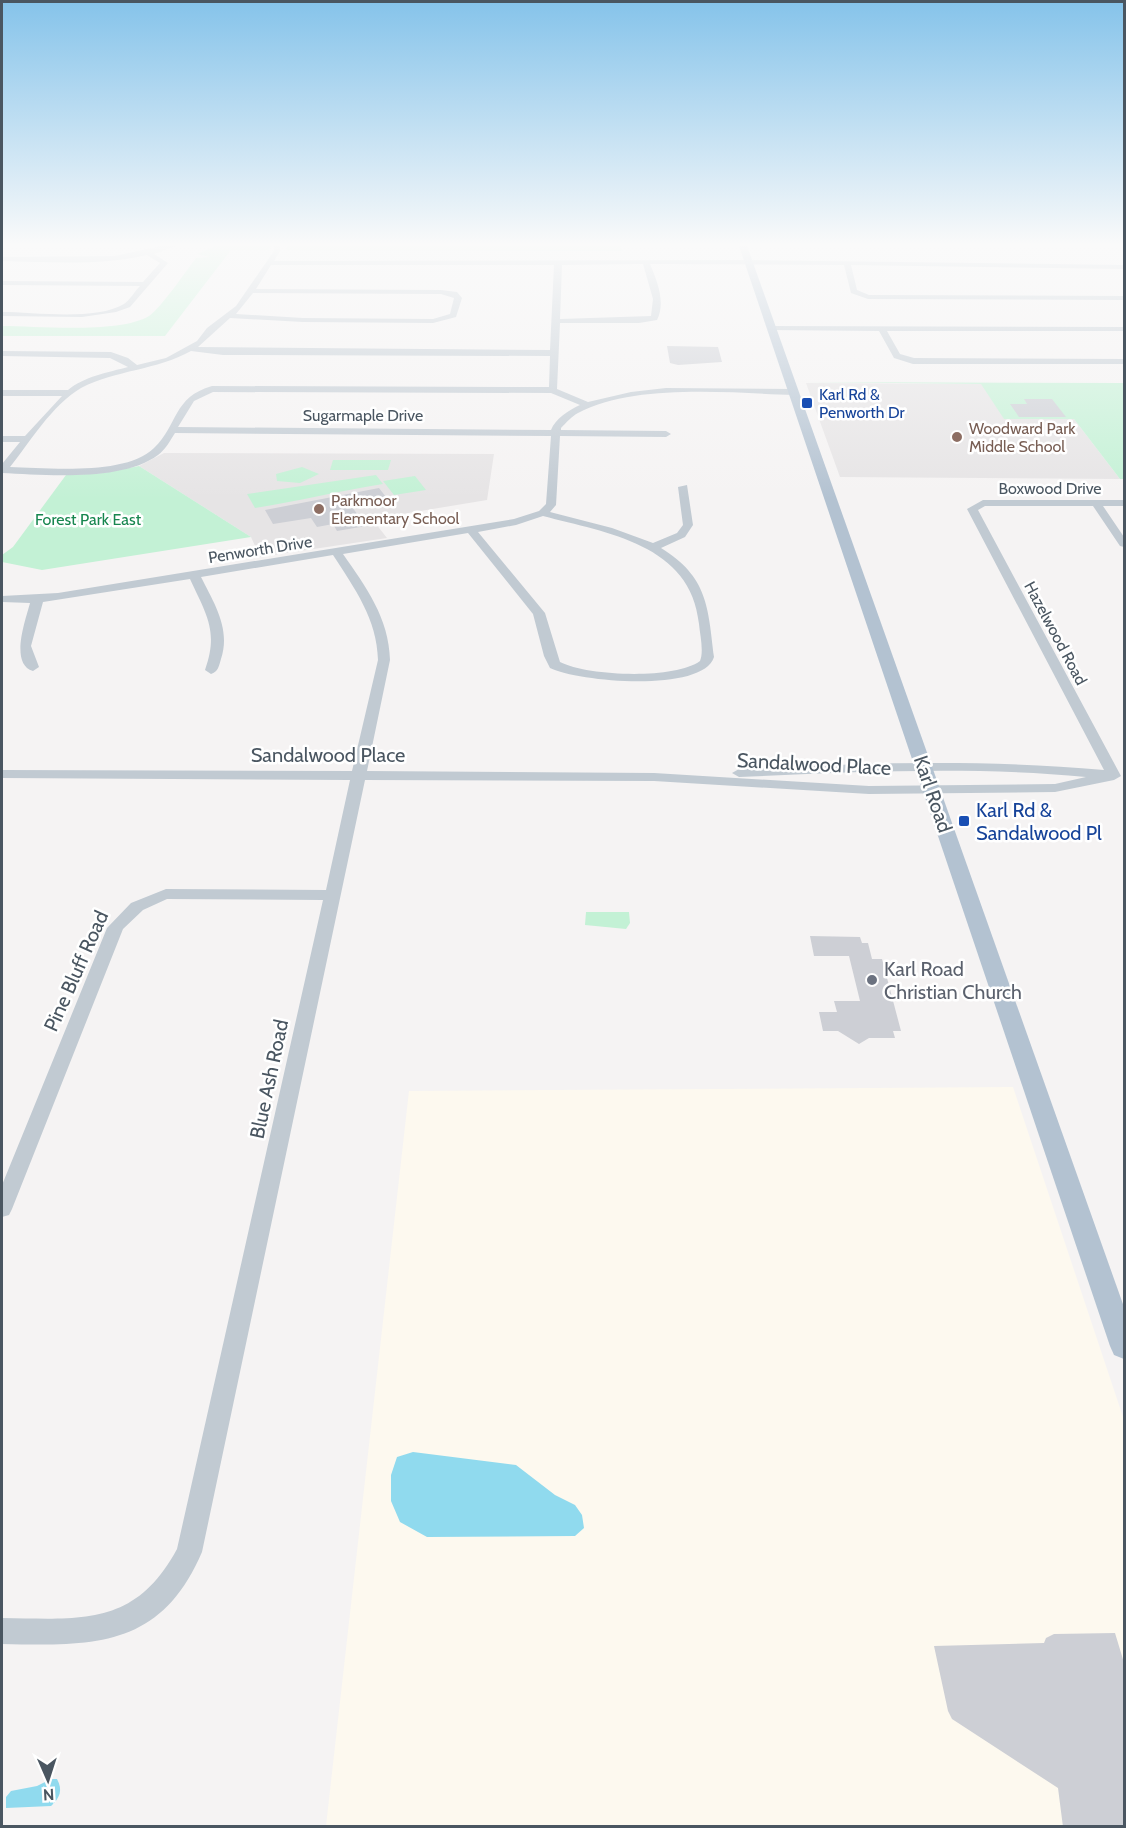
<svg xmlns="http://www.w3.org/2000/svg" width="1126" height="1828" viewBox="0 0 1126 1828" font-family="Cabin,sans-serif">
<style>
.commercial{fill:#fdf9ef}
.education{fill:#e6e4e5}
.green{fill:#c3f1d5}
.water{fill:#90daee}
.building{fill:#cdcfd5}
.lines{fill:none;stroke-linecap:round;stroke-linejoin:round}
.minor{fill:#c1cad2;fill-rule:evenodd}
.major{fill:#b3c2d1;fill-rule:evenodd}
.transit-dot{fill:#1a4fb4;stroke:#fff;stroke-width:2}
.education-dot{fill:#8d6e63;stroke:#fff;stroke-width:2}
.worship-dot{fill:#6b7280;stroke:#fff;stroke-width:2}
.labels{text-anchor:middle;stroke-width:5;stroke-linejoin:round;paint-order:stroke}
.far-transit-label{font-size:16px;fill:#164399;stroke:#fff;text-anchor:start}
.far-street-label{font-size:16px;fill:#4a5661;stroke:#fff}
.far-education-label{font-size:16px;fill:#785e54;stroke:#fff;text-anchor:start}
.far-park-label{font-size:16px;fill:#17864f;stroke:#fff}
.street-label{font-size:20px;fill:#4a5661;stroke:#fff}
.transit-label{font-size:20px;fill:#164399;stroke:#fff;text-anchor:start}
.worship-label{font-size:20px;fill:#5b616d;stroke:#fff;text-anchor:start}
</style>
<rect width="100%" height="100%" fill="#f5f3f3"/>
<!-- commercial -->
<path class="commercial" d="M 1013,1087 L 1124,1420 L 1124,1826 L 326,1826 L 409,1091 Z"/>
<!-- education -->
<g class="education">
<path d="M 806,383 L 982,384 L 1004,418 L 1074,419 L 1120,479 L 840,477 Z"/>
<path d="M 164,453 L 494,454 L 487,500 L 372,519 L 387,538 L 260,557 L 251,537 L 139,466 Z"/>
</g>
<!-- green -->
<g class="green">
<path d="M 621,243 L 622,251 L 287,250 L 287,244 Z"/>
<path d="M 220,244 L 269,244 L 271,247 L 269,250 L 231,250 L 165,336 L 2,336 L 2,326 C 37,326 120,334 149,316 C 161,308 186,271 196,258 L 210,257 L 197,254 Z"/>
<path d="M 805,382 L 1124,383 L 1124,479 L 1120,479 L 1074,419 L 1004,419 L 981,384 Z"/>
<path d="M 333,460 L 391,460 L 388,470 L 330,470 Z"/>
<path d="M 139,466 L 251,537 L 42,570 L 2,562 L 2,555 L 13,547 L 66,475 L 103,473 Z"/>
<path d="M 302,467 L 319,474 L 300,483 L 277,481 L 276,474 Z"/>
<path d="M 376,475 L 383,484 C 339,491 299,501 255,508 L 247,494 Z"/>
<path d="M 415,476 L 426,490 L 394,495 L 383,481 Z"/>
<path d="M 586,912 L 629,912 L 630,923 L 626,929 L 585,925 Z"/>
</g>
<!-- water -->
<g class="water">
<path d="M 413,1452 L 516,1465 L 555,1495 L 575,1505 L 582,1515 L 584,1528 L 575,1536 L 427,1537 L 400,1522 L 391,1501 L 391,1475 L 397,1457 Z"/>
<path d="M 51,1779 L 57,1779 C 63,1790 60,1798 51,1806 L 6,1808 L 6,1797 L 11,1791 L 37,1786 Z"/>
</g>
<!-- building -->
<g class="building">
<path d="M 667,346 L 718,347 L 722,362 L 678,365 L 670,363 Z"/>
<path d="M 1024,399 L 1052,399 L 1066,417 L 1019,417 L 1010,404 L 1027,404 Z"/>
<path d="M 379,488 L 389,501 L 352,507 L 366,526 L 337,531 L 333,524 L 317,527 L 311,518 L 273,524 L 265,510 Z"/>
<path d="M 810,936 L 860,937 L 862,943 L 868,943 L 872,959 L 882,959 L 901,1031 L 893,1031 L 895,1038 L 869,1038 L 859,1044 L 838,1031 L 823,1031 L 819,1012 L 837,1012 L 834,1001 L 860,1001 L 849,956 L 814,956 Z"/>
<path d="M 1115,1633 L 1125,1666 L 1125,1827 L 1063,1827 L 1058,1788 L 952,1719 L 948,1711 L 934,1646 L 1044,1643 L 1046,1638 L 1054,1634 Z"/>
</g>
<g class="lines">
<!-- minor -->
<g class="minor">
<path d="M 174,243 L 184,243 L 154,254 L 168,263 L 130,307 L 116,312 L 82,317 L 2,316 L 2,312 C 34,312 96,321 124,304 C 130,300 135,291 140,286 L 2,285 L 2,281 L 143,282 L 160,263 L 147,255 C 100,266 50,262 2,261 L 2,257 L 115,256 Z"/>
<path d="M 274,243 L 280,243 L 280,251 L 274,261 L 749,260 L 1124,265 L 1124,269 L 851,265 L 857,290 L 869,295 L 1124,296 L 1124,300 L 868,299 L 851,293 L 844,265 L 650,264 C 657,281 666,302 657,320 L 639,323 L 560,323 L 557,389 L 588,402 L 631,392 L 666,388 L 794,389 L 798,392 L 794,395 C 732,393 634,383 578,413 C 572,416 566,423 561,428 L 561,430 L 666,431 L 671,434 L 666,437 L 560,436 L 556,505 L 550,512 L 612,528 L 653,543 L 677,533 L 683,525 L 678,487 L 687,485 L 693,525 L 685,537 L 661,548 C 708,577 708,607 714,657 C 703,693 578,682 550,668 L 544,656 L 533,614 L 468,533 L 343,554 C 366,587 389,618 390,660 L 367,771 L 654,773 L 869,786 L 1055,784 L 1086,777 C 971,766 854,772 739,777 L 732,773 L 739,769 C 860,763 983,759 1104,770 L 967,509 L 983,500 L 1124,500 L 1124,506 L 1103,506 L 1124,537 L 1124,547 L 1120,546 L 1093,506 L 985,506 L 978,510 L 1121,776 L 1114,780 L 1055,792 L 869,794 L 654,781 L 365,780 L 202,1552 C 161,1648 94,1646 2,1644 L 2,1618 C 81,1619 135,1627 177,1549 L 323,900 L 167,899 L 143,910 L 123,929 L 12,1209 L 9,1215 L 2,1217 L 2,1185 L 107,928 L 131,903 L 166,889 L 326,890 L 350,780 L 2,778 L 2,770 L 352,771 L 378,660 C 377,619 355,589 333,555 L 201,577 C 214,603 231,629 221,659 C 219,666 218,672 211,674 L 205,670 C 219,631 206,614 190,579 L 43,602 L 31,646 L 39,667 L 33,671 C 9,664 26,619 30,603 L 2,602 L 2,596 L 58,593 L 514,519 L 539,511 L 546,504 L 551,436 L 175,433 C 170,441 165,450 158,455 C 122,482 45,475 2,473 L 2,464 L 20,442 L 2,442 L 2,436 L 25,436 L 62,396 L 2,396 L 2,390 L 68,390 C 83,377 109,372 128,367 L 110,358 L 2,356 L 2,351 L 111,352 L 128,358 L 137,365 L 166,358 L 197,341 L 207,328 L 236,306 L 274,251 ZM 643,264 L 653,299 L 651,316 L 560,319 L 562,265 ZM 271,265 L 554,265 L 550,350 L 198,347 L 230,318 L 303,322 L 433,323 L 456,317 L 462,298 L 457,292 L 441,290 L 256,289 ZM 253,293 L 441,294 L 454,298 L 450,314 L 433,319 L 303,318 L 236,314 ZM 191,351 L 223,355 L 550,356 L 549,387 L 212,386 C 173,397 178,425 154,448 C 126,476 47,468 10,467 C 30,442 52,405 81,388 C 116,370 157,370 191,351 ZM 213,392 L 551,393 L 580,405 C 569,410 555,419 551,430 L 178,427 L 194,401 ZM 543,516 C 607,533 691,544 699,624 C 700,635 704,651 700,661 C 674,680 587,676 560,662 L 545,613 L 478,532 L 516,525 Z"/>
<path d="M 771,326 L 1124,327 L 1124,331 L 887,331 L 900,354 L 914,358 L 1124,359 L 1124,364 L 913,364 L 894,358 L 879,331 L 768,330 Z"/>
</g>
<!-- major -->
<path class="major" d="M 738,243 L 746,243 L 1124,1307 L 1124,1359 L 1114,1355 L 1110,1346 Z"/>
</g>
<!-- sky -->
<linearGradient id="sky" x2="0" y2="1"><stop stop-color="#85c3ea"/><stop offset="0.49" stop-color="#fafafa"/><stop offset="1" stop-color="#fafafa" stop-opacity="0"/></linearGradient>
<rect width="1126" height="499" fill="url(#sky)"/>
<!-- markers -->
<g class="transit-dot">
<rect x="801" y="397" width="12" height="12" rx="3"/>
<rect x="958" y="815" width="12" height="12" rx="3"/>
</g>
<g class="education-dot">
<circle cx="957" cy="437" r="6"/>
<circle cx="319" cy="509" r="6"/>
</g>
<circle class="worship-dot" cx="872" cy="980" r="6"/>
<g class="labels">
<!-- far-transit labels -->
<g class="far-transit-label">
<text x="819" y="400">Karl Rd &amp;<tspan x="819" dy="18">Penworth Dr</tspan></text>
</g>
<!-- far-street labels -->
<g class="far-street-label">
<text x="363" y="421">Sugarmaple Drive</text>
<text x="1050" y="494">Boxwood Drive</text>
<text transform="translate(260 549) rotate(-9)" y="6">Penworth Drive</text>
<text transform="translate(1056 633) rotate(62)" y="6">Hazelwood Road</text>
</g>
<!-- far-education labels -->
<g class="far-education-label">
<text x="969" y="434">Woodward Park<tspan x="969" dy="18">Middle School</tspan></text>
<text x="331" y="506">Parkmoor<tspan x="331" dy="18">Elementary School</tspan></text>
</g>
<!-- far-park labels -->
<g class="far-park-label">
<text x="88" y="525">Forest Park East</text>
</g>
<!-- street labels -->
<g class="street-label">
<text x="328" y="762">Sandalwood Place</text>
<text transform="translate(814 764) rotate(3)" y="7">Sandalwood Place</text>
<text transform="translate(933 794) rotate(71)" y="7">Karl Road</text>
<text transform="translate(76 971) rotate(-66)" y="7">Pine Bluff Road</text>
<text transform="translate(269 1079) rotate(-78)" y="7">Blue Ash Road</text>
</g>
<!-- transit labels -->
<g class="transit-label">
<text x="976" y="817">Karl Rd &amp;<tspan x="976" dy="23">Sandalwood Pl</tspan></text>
</g>
<!-- worship labels -->
<g class="worship-label">
<text x="884" y="976">Karl Road<tspan x="884" dy="23">Christian Church</tspan></text>
</g>
</g>
<!-- border -->
<rect width="1126" height="1828" fill="none" stroke="#4a5661" stroke-width="6"/>
<!-- north arrow -->
<g transform="translate(48 1780) rotate(177)" stroke="#ffffff" stroke-width="4.5" paint-order="stroke">
<path d="M0-4.5L10 22L0 15L-10 22Z" fill="#4a5661"/>
<text y="-9" font-size="16" font-weight="bold" text-anchor="middle" fill="#4a5661">N</text>
</g>
</svg>
